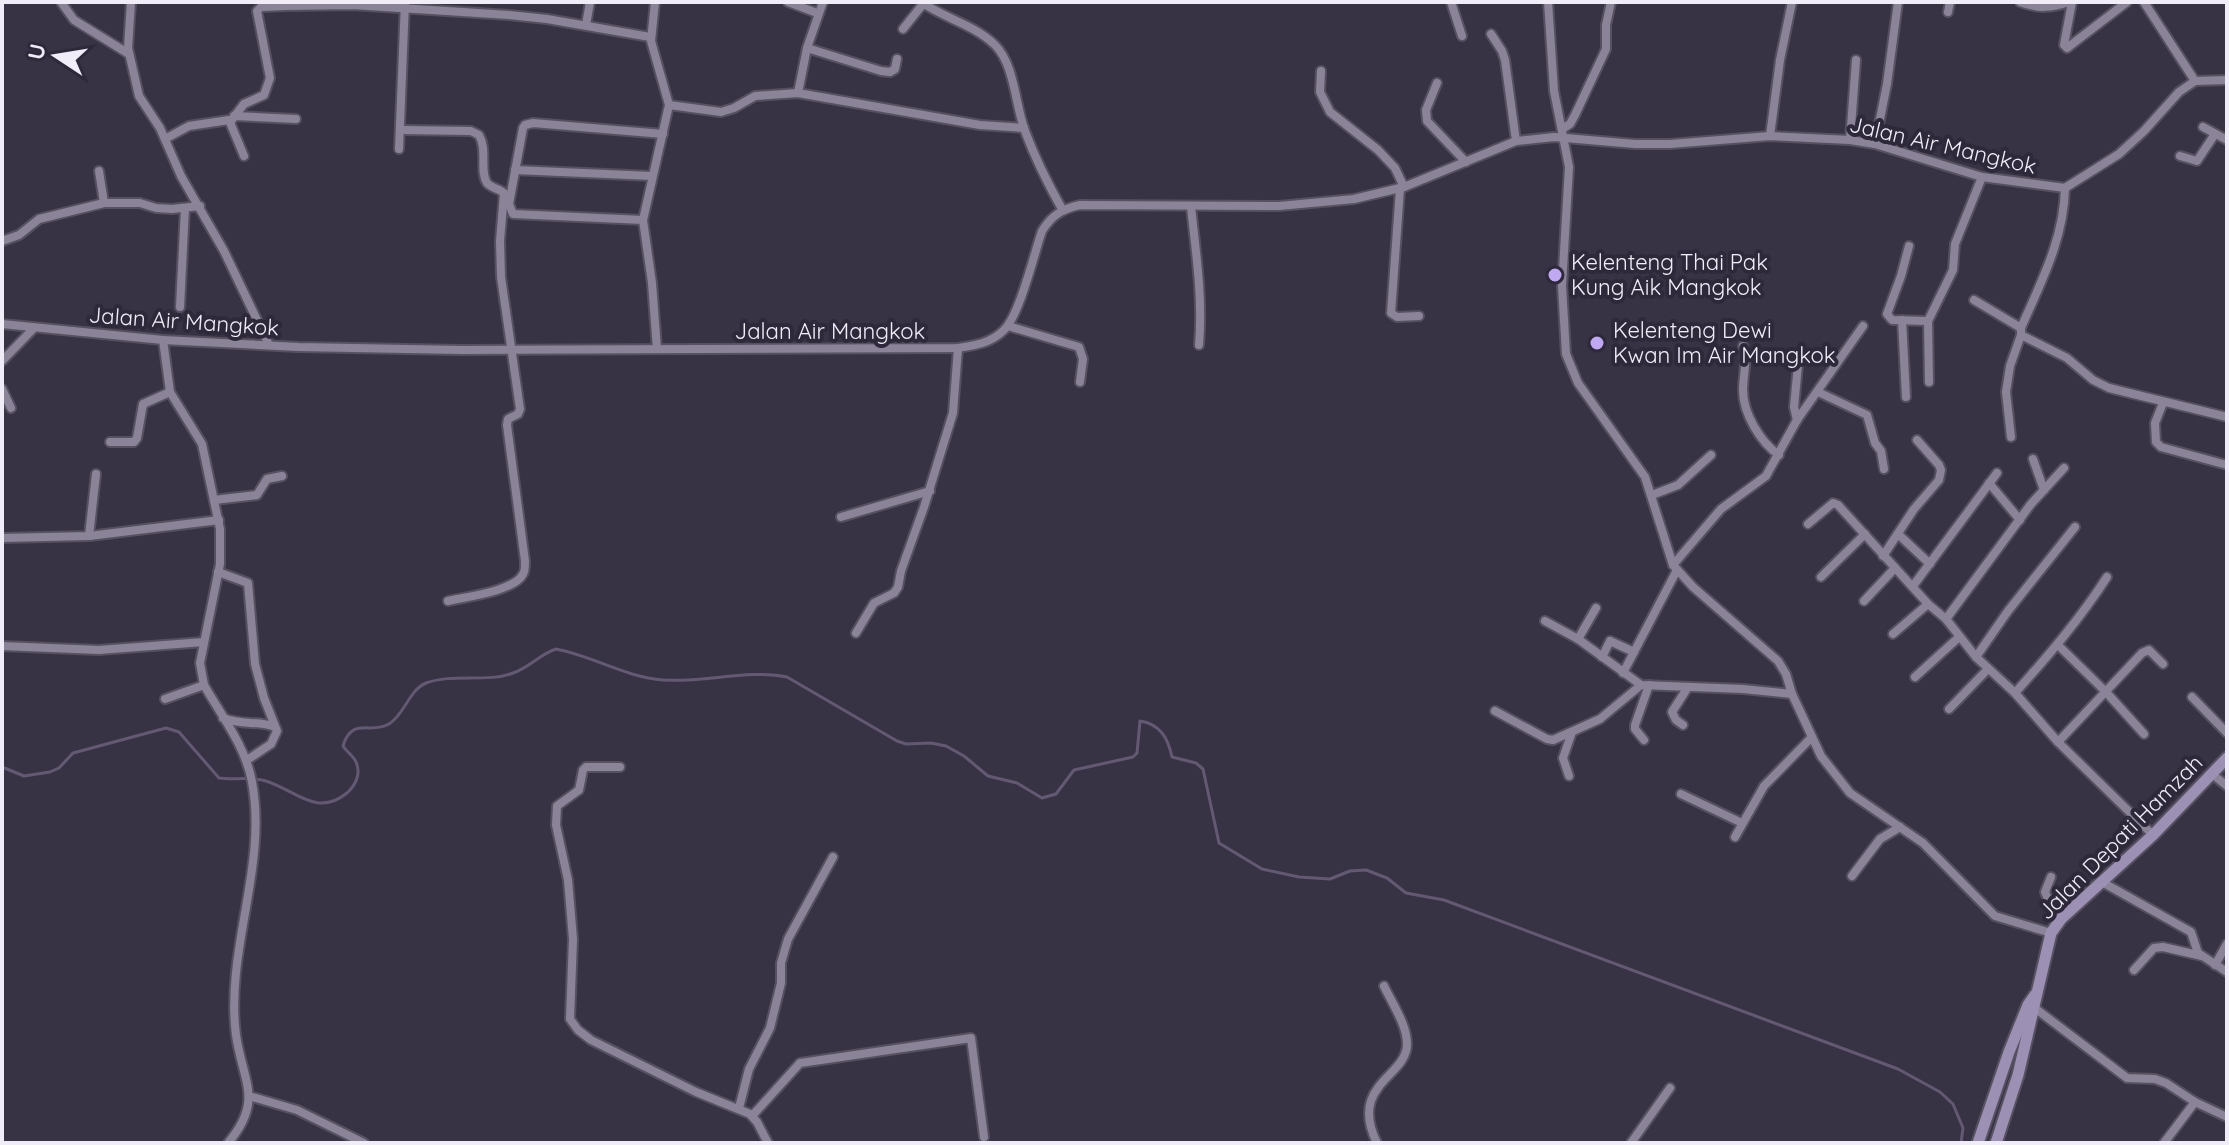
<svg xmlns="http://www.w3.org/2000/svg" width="2229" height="1145" viewBox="0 0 2229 1145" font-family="Quicksand,sans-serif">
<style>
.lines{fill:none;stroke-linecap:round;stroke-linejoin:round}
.stream{stroke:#635973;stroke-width:3}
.minor-casing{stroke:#565160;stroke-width:12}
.secondary-casing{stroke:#565160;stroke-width:15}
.minor{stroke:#8b8499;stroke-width:8}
.secondary{stroke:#9c90b4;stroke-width:11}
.poi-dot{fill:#c1a8f3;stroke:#2e293a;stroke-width:3}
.labels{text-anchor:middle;stroke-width:8;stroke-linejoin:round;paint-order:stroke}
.street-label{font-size:22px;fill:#f0ecf8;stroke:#2e293a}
.poi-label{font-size:22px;fill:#f0ecf8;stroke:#2e293a;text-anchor:start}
</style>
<rect width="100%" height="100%" fill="#383344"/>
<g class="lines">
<!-- stream -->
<path class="stream" d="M 2,767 L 24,776 L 50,772 L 59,768 L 73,753 L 166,728 L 179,732 L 219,778 C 233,780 248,777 262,780 C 293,787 315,819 347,793 C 356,785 362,772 355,760 C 352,755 346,751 343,746 C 352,716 371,735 389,724 C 405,714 409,690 426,683 C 453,673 487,683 513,673 C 529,668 540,654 556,649 C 593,656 625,677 663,680 C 704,683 748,669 787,677 L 897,741 L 906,744 L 931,743 L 946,746 L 964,756 L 988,776 L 1017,783 L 1042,798 L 1056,794 L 1074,770 L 1133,757 L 1137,753 L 1140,721 C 1160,724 1168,738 1172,757 L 1196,763 L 1203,769 L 1219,843 L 1262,869 L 1299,877 L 1330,879 L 1350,871 L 1366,870 L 1387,878 L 1406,893 L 1444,900 L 1898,1069 L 1940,1092 L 1953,1104 L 1963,1128 L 1961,1143"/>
<defs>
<g id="minor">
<path d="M 61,2 L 74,20 L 129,54"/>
<path d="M 131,2 L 128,48 L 139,96 L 160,128 L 181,176 L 224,251 L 269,345"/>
<path d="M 287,2 L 286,6 L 353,5 L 509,15 L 547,19 L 650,37"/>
<path d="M 655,2 L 651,41 L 669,105 L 643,220 L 652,283 L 657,349"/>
<path d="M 788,2 L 817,13"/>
<path d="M 921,2 C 944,18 975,25 995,45 C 1015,65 1015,105 1025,131 C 1035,158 1048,184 1062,209"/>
<path d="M 1451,2 L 1462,36"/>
<path d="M 1548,2 L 1554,91 L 1569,167 L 1562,286 L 1566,354 L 1578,383 L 1645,477 L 1673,565 L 1693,587 L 1778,661 L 1786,674 L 1792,694 L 1821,756 L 1850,793 L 1923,843 L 1995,916 L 2051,933"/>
<path d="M 2020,2 C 2038,9 2051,8 2069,2"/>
<path d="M 2072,2 L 2064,45 L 2067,48 L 2127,2"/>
<path d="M 2144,2 L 2195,81"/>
<path d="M 1948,12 L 1950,2"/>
<path d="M 586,25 L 590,2"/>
<path d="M 903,29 L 923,4"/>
<path d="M 1491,34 L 1502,51 L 1505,60 L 1516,141"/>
<path d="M 807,48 L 881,71 L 890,72 L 895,69 L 897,59"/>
<path d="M 1321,71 L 1320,92 L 1330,112 L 1378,150 L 1395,168 L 1404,187"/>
<path d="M 1437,83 L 1426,110 L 1427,121 L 1466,162"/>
<path d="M 798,93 L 807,48 L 823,2"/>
<path d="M 669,105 L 721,112 L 734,108 L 755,96 L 798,93 L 980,125 L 1024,128"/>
<path d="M 234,116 L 296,119"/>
<path d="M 231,121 L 244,104 L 264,95 L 270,78 L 257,11 L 261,7 L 286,6"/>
<path d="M 2203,127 L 2227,140"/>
<path d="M 1562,129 L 1570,124 L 1575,115 L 1606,49 L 1606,25 L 1611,2"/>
<path d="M 402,130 L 471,131 L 479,135 C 488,150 479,171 487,183 C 491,188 500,189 504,193 L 500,241 L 501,277 L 520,409 L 518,414 L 508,419 L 507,425 L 525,561 C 525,564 525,572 523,574 C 515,591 465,597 448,601"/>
<path d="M 1770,136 L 1780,60 L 1792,2"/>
<path d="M 165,139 L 189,126 L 229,120 L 244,156"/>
<path d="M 1850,140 L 1856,60"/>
<path d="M 1875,144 L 1887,84 L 1898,2"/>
<path d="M 399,149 L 405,2"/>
<path d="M 2180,156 L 2197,161 L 2215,134"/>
<path d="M 515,170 L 652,176"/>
<path d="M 99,171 L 104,203"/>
<path d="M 2065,188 C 2064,239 2041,282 2021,328 L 2021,335 L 2067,358 L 2093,380 L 2109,388 L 2227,417"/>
<path d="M 1400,189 L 1391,313 L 1397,317 L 1419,316"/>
<path d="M 1191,207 C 1196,253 1203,299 1199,345"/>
<path d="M 643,220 L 513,214 L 509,204 L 523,128 L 525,125 L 533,123 L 663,134"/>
<path d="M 2,241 L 19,235 L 39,219 L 104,203 L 140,203 L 156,208 L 172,209 L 200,206"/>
<path d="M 1909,246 L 1901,276 L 1887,314 L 1892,320 L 1928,321"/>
<path d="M 1974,300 L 2021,328"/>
<path d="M 180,307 L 185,208"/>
<path d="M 1902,320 L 1906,397"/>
<path d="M 2,324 L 163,340 L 298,347 L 462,350 L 958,348 C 976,345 991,343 1004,330 C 1020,314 1034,254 1042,231 C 1052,215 1062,209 1080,205 L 1279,206 L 1354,199 L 1404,187 L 1516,141 L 1554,137 L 1635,144 L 1670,144 L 1770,136 L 1850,140 L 1875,144 L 1982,177 L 2065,188 L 2119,154 L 2144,131 L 2179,92 L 2195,81 L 2227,80"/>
<path d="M 1008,326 L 1079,347 L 1083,359 L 1080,382"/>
<path d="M 163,340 L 170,392 L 202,444 L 220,529 L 220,564 L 200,663 L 204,685 C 221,715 246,747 252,782 C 268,866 225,950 236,1035 C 243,1083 264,1100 228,1143"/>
<path d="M 1743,346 C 1748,360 1743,375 1743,390 C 1743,413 1760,442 1779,455"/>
<path d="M 1782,357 L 1798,365 L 1794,407 L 1797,420"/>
<path d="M 2,361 L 34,328"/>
<path d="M 1929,382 L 1928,321 L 1953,270 L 1955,244 L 1982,177"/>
<path d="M 2,389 L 11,408"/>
<path d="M 1818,392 L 1867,415 L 1875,443 L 1881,451 L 1884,469"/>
<path d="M 2163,403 L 2155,423 L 2156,442 L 2161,447 L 2227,465"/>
<path d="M 2011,437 L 2006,392 L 2010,366 L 2021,335"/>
<path d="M 110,442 L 134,442 L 137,438 L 143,404 L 170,392"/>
<path d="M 2033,459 L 2044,490"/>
<path d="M 1989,483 L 2020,520"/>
<path d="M 1652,495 L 1678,485 L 1711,455"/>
<path d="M 214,500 L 257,495 L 267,479 L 282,476"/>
<path d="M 841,517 L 930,491"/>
<path d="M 1808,524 L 1833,503 L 1838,505 L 1928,604 L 1946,619 L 1976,657 L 2015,693 L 2058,742 L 2153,835"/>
<path d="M 1898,534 L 1930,564"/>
<path d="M 89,536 L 96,474"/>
<path d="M 2,538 L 89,536 L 219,520"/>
<path d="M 1883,556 L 1914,509 L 1939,480 L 1941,470 L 1939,465 L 1917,440"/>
<path d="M 1673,565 L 1721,509 L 1766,476 L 1797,420 L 1863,326"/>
<path d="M 218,572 L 248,583 L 255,664 L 264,698 L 277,731 L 271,744 L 247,760"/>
<path d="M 1821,577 L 1865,534"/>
<path d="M 1913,586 L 1997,473"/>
<path d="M 1864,601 L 1895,568"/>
<path d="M 1946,619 L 2031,504 L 2064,468"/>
<path d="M 1545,621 L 1578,639 L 1641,685 L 1743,689 L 1792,694"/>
<path d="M 856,633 L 874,603 L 894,593 L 898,587 L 901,571 L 924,507 L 953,413 L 958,348"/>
<path d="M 1893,634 L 1928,604"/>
<path d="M 1578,639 L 1596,608"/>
<path d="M 2058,645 L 2106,692 L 2144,734"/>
<path d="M 2,646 L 99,650 L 204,642"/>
<path d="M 1602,657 L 1610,641 L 1634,652"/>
<path d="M 1976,657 L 2008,611 L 2075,527"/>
<path d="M 1623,673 L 1677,570"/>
<path d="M 1915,677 L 1958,638"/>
<path d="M 2015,693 C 2048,656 2080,619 2107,577"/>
<path d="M 2192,697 L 2227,733"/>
<path d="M 165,699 L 204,685"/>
<path d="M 1949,709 L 1988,669"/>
<path d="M 1495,711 L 1547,739 L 1553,740 L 1600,719 L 1641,685"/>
<path d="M 223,718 C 244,726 257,720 275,727"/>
<path d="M 1683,725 L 1676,720 L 1672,712 L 1688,687"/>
<path d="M 1644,740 L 1635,729 L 1635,725 L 1649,685"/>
<path d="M 2058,742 L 2142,653 L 2149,650 L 2163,664"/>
<path d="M 620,767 L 586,767 L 583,770 L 579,790 L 557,806 L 556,825 L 568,880 L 573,939 L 570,1019 L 578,1030 L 591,1040 L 696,1092 L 750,1114 L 757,1122 L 768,1143"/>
<path d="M 2212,774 L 2227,786"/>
<path d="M 1569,776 L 1563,758 L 1572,732"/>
<path d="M 1681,794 L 1742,823"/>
<path d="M 1735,837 L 1764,786 L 1812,737"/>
<path d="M 1852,876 L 1880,839 L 1900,827"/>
<path d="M 2051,877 L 2045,892 L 2052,908 L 2061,919"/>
<path d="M 2102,882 L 2191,932 L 2198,953 L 2227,972"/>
<path d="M 2215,965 L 2227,944"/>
<path d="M 2134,970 L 2154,948 L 2163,947 L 2202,956"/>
<path d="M 2032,1006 L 2127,1078 L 2155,1079 L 2166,1083 L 2195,1102 L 2227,1117"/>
<path d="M 249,1096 L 297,1110 L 364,1143"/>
<path d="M 739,1108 L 749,1069 L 770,1028 L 781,983 L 781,963 L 788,939 L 833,857"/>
<path d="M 752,1116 L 800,1063 L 971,1038 L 984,1137"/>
<path d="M 1377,1143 C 1348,1084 1407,1077 1407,1044 C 1407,1025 1392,1003 1384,986"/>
<path d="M 1631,1143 L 1670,1088"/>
<path d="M 2164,1143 L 2195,1102"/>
</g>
<g id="secondary">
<path d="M 1978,1143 L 2009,1052 L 2028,1005 L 2035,995"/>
<path d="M 1996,1143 L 2018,1075 L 2051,933 L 2061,919 L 2153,835 L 2227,758"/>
</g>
</defs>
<!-- minor casing -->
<use href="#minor" class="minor-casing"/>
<!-- secondary casing -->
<use href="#secondary" class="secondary-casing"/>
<!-- minor -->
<use href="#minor" class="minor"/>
<!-- secondary -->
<use href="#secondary" class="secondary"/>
</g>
<!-- markers -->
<g class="poi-dot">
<circle cx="1555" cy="275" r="8"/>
<circle cx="1597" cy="343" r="8"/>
</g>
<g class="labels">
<!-- street labels -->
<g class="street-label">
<text transform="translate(1943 145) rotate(13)" y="8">Jalan Air Mangkok</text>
<text transform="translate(184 321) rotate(4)" y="8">Jalan Air Mangkok</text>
<text x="830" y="339">Jalan Air Mangkok</text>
<text transform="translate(2120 837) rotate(-45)" y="8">Jalan Depati Hamzah</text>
</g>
<!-- poi labels -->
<g class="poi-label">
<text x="1571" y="270">Kelenteng Thai Pak<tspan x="1571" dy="25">Kung Aik Mangkok</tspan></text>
<text x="1613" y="338">Kelenteng Dewi<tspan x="1613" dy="25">Kwan Im Air Mangkok</tspan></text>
</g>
</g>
<!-- border -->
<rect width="2229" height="1145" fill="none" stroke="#f0ecf8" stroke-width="8"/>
<!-- north arrow -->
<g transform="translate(56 56) rotate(282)" stroke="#2e293a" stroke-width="6" paint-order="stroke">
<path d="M0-6L14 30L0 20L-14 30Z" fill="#f0ecf8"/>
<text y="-12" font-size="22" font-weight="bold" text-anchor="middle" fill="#f0ecf8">U</text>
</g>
</svg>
